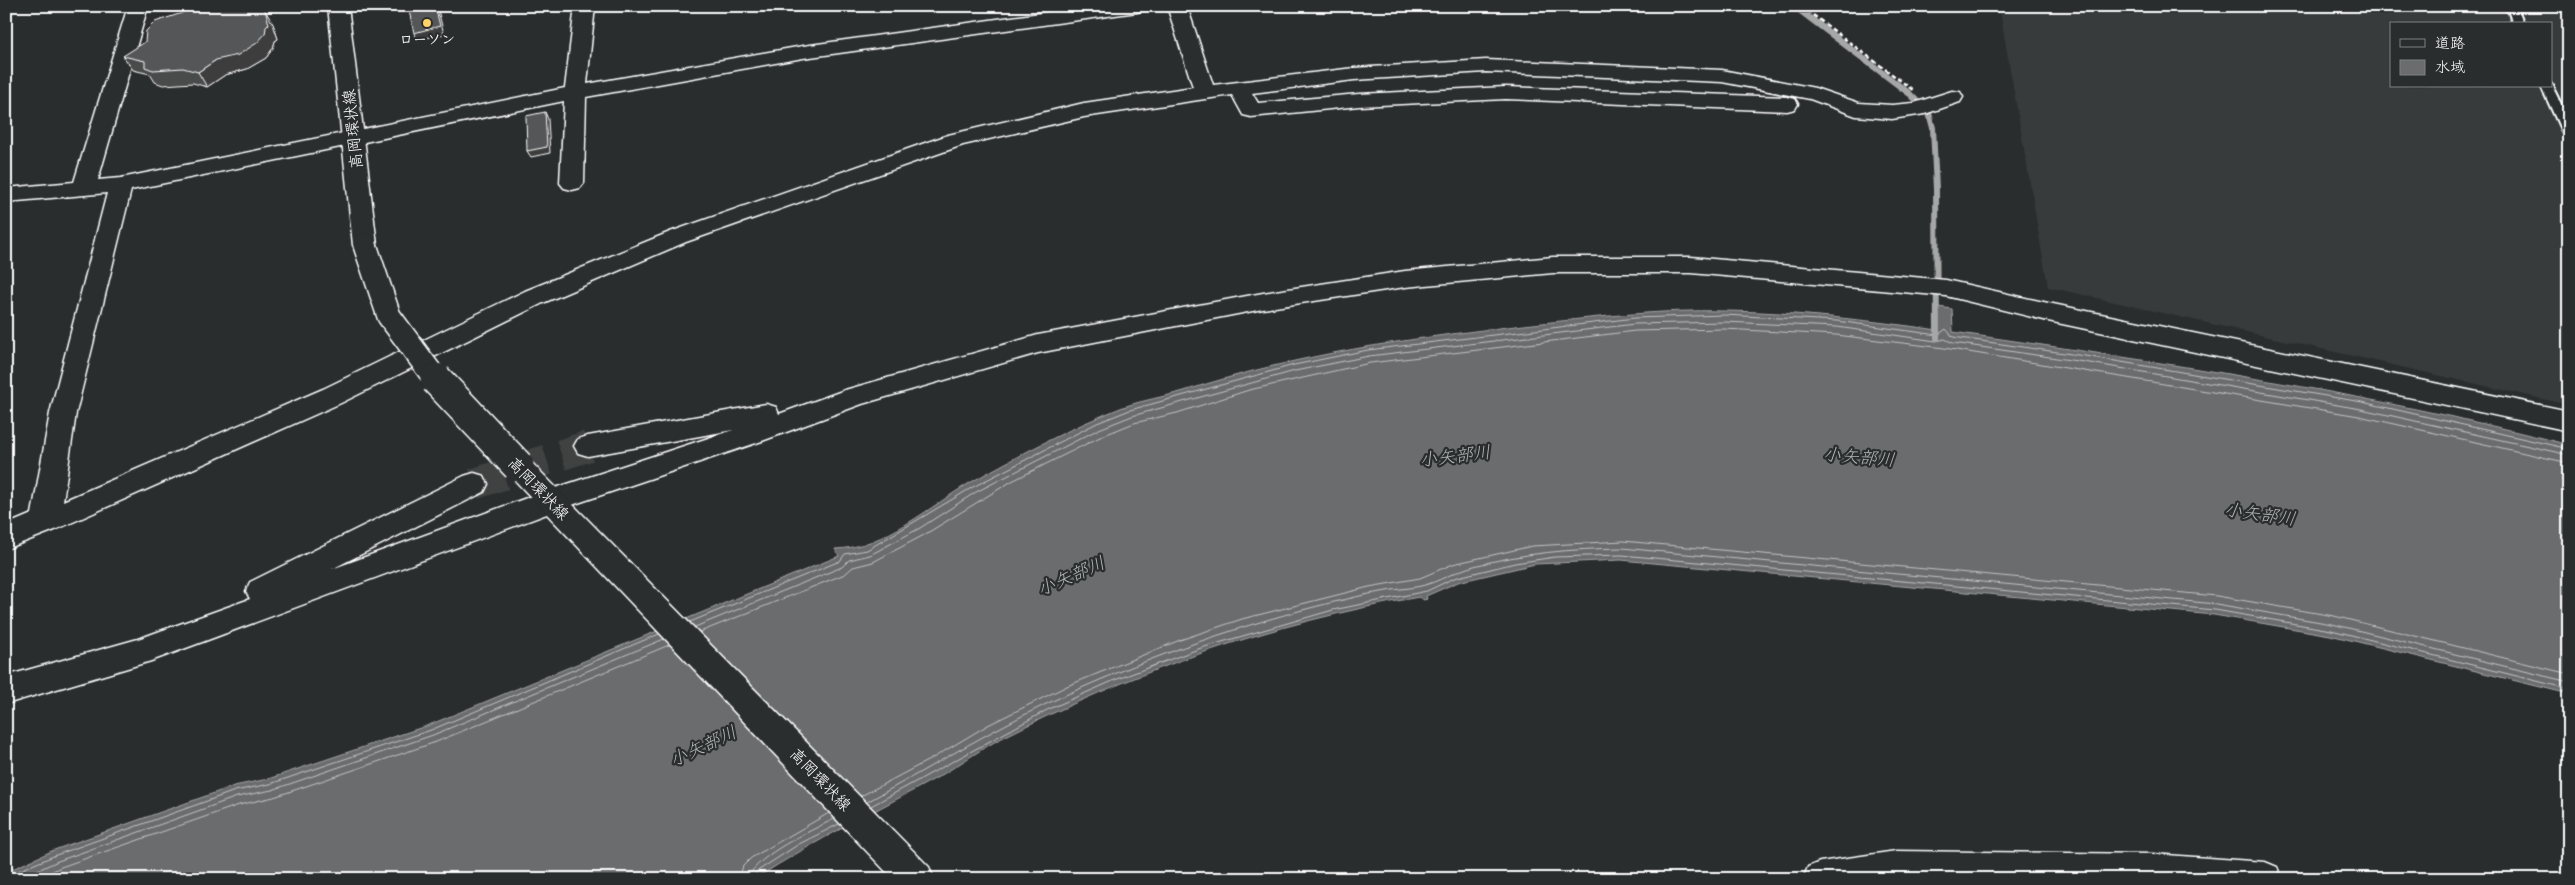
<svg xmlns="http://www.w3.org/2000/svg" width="2575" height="885" viewBox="0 0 2575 885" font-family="Kalam,'Klee One',sans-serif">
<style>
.built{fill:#373a3b;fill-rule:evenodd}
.water{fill:#6a6c6d;stroke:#a6a7a7}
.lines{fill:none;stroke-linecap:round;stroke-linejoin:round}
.shore{stroke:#c3c4c5;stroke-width:1}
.stream{stroke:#a6a7a7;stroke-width:6}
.street-tunnel{stroke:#3f4243;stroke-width:31;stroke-dasharray:31 15;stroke-linecap:butt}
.lane-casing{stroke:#fff;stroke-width:4}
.street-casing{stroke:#fff;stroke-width:3}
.secondary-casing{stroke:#fff;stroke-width:3}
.primary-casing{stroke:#fff;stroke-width:3}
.path{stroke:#fff;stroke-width:2.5;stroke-dasharray:4.5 3;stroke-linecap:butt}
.lane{fill:#2a2d2e;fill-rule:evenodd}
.street{fill:#2a2d2e;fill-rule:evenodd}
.secondary{fill:#2a2d2e;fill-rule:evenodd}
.primary{fill:#2a2d2e;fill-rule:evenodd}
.primary-bridge-far1-casing{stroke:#fff;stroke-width:26;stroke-linecap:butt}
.primary-bridge-casing{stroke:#fff;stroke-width:34;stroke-linecap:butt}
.primary-bridge-far1{stroke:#2a2d2e;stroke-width:23}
.primary-bridge{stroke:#2a2d2e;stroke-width:31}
.wall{fill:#494b4c;stroke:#fff}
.shaded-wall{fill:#3c3d3e;stroke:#fff}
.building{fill:#555758;stroke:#fff}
.poi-dot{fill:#ffd166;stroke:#2a2d2e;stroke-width:2}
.labels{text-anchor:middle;stroke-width:4.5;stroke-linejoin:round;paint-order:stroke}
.far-poi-label{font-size:14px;font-weight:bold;fill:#fff;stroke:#2a2d2e}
.street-label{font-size:16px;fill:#fff;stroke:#2a2d2e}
.water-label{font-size:18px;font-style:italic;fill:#b4b6b6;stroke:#2a2d2e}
</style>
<rect width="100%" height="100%" fill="#2a2d2e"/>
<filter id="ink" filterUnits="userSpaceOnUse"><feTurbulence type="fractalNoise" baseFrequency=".02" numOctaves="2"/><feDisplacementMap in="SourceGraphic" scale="10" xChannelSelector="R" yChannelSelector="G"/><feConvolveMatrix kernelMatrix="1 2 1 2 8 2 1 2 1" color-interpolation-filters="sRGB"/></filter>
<g filter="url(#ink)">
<!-- built -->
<path class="built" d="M 1999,6 L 2569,6 L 2569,405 L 2048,287 ZM 2391,24 L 2551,24 L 2551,86 L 2391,86 Z"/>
<!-- water -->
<path class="water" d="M 1938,307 L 1952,309 L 1953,332 C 2160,362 2367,392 2569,445 L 2569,694 L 2330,635 L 2214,615 L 1621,560 L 1535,564 L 1458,582 L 1426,596 L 1427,599 L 1424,600 L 1419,597 C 1273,622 1131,672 998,740 C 978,751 960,764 940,776 C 878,810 815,840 755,879 L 6,879 L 6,872 L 54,850 L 234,786 L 268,779 L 429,725 L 839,556 L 835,549 C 885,548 931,505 973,481 C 1021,454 1072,427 1123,407 C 1143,400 1164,397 1184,391 C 1298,354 1406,339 1524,325 C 1591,318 1658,309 1726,311 C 1797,312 1867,320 1938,330 Z"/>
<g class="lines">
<!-- shore -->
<g class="shore">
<path d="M 690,622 L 840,561 L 845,554 L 867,550 L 973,487 L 1097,423 L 1130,410 L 1294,365 L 1368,350 L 1635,318 L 1724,315 L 1837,321 L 1938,335 L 1946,329 L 1953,337 L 2085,356 L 2362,402 L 2569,449"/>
<path d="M 695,627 L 842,567 L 849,560 L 870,555 L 920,528 L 976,492 L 1099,429 L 1132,416 L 1295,371 L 1369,356 L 1635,324 L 1724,322 L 1837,327 L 1936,341 L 1945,339 L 1953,343 L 2084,362 L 2361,409 L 2569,455"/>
<path d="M 700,632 L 845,574 L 853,567 L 873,562 L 924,535 L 1012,481 L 1102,436 L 1134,423 L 1177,413 L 1249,390 L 1370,363 L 1635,331 L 1724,329 L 1836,335 L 1944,348 L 2359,416 L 2569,463"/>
<path d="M 861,796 L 931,759 L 988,725 L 1067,686 L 1180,640 L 1242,619 L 1369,587 L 1420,578 L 1453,564 L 1532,546 L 1623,541 L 2217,596 L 2334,616 L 2569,674"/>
<path d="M 867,802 C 935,765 1000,724 1070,693 C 1155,655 1243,624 1334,602 C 1349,599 1365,594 1381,592 C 1394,589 1408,589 1421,586 C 1439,582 1455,571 1474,566 C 1522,553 1572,549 1622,548 L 2216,604 L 2332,624 L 2569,682"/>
<path d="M 871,806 L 1047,710 L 1115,680 L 1201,648 L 1333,610 L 1427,591 L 1454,578 L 1515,563 L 1555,557 L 1622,555 L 2215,610 L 2331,630 L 2569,689"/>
<path d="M 6,876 L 56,855 L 235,791 L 270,784 L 431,730 L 659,634"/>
<path d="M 18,879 L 58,861 L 237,797 L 272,790 L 433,735 L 664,639"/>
<path d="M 36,879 L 61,867 L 239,805 L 274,797 L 436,742 L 669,645"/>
<path d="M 739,879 L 743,866 L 751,858 L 829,813"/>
<path d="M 747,879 C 759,853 809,832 834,819"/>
<path d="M 753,879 L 756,872 L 799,844 L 839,824"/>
</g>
<!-- stream -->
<path class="stream" d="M 1794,6 L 1910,94 L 1929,113 L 1933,128 L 1936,189 L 1937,338"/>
<!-- street-tunnel -->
<path class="street-tunnel" d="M 474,484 L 588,446"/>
<defs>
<g id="lane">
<path d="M 2517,6 L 2517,7 L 2524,24 L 2513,24 L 2507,7 Z"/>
<path d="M 2551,84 L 2569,120 L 2569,138 L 2563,134 L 2541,86 L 2551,86 Z"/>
</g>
<g id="street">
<path d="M 128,6 L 148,6 L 98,180 L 121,178 L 565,88 L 575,6 L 595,6 L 587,84 L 803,46 L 1091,6 L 1147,6 L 1144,10 L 1137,12 L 803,58 L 586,97 L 584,183 L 580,188 L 572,190 L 564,188 L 560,183 L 564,101 L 131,190 L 76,413 L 63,501 L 323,389 L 525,291 L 670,232 L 948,135 L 1084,103 L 1193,87 L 1167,6 L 1187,6 L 1213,85 L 1354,68 L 1486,60 L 1722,70 L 1815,88 L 1859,103 L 1892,105 L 1914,103 L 1952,91 L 1960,92 L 1963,97 L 1960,102 L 1925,114 L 1892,119 L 1856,116 L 1810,99 L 1722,82 L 1486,72 L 1354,80 L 1252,93 L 1258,103 L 1359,94 L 1506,87 L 1787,97 L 1795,99 L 1798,104 L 1795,109 L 1787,111 L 1506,99 L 1359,106 L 1251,117 L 1243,115 L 1232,95 L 1084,117 L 963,145 L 686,242 L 543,303 L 341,403 L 55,530 L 6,549 L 6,525 L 32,514 L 50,413 L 107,193 L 6,202 L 6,188 L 74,182 Z"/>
<path d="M 1553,257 L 1691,257 L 1946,280 L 2048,303 L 2569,411 L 2569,431 L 2048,321 L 1946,296 L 1691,273 L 1553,273 L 1405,287 L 1263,309 L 1038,353 L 862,404 L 762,441 L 563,508 L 151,661 L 6,704 L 6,676 L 138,639 L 250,599 L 246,591 L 250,582 L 464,476 L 474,473 L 484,476 L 488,484 L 484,492 L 332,569 L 543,492 L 733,430 L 588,456 L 578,453 L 574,446 L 578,439 L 588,436 L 766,404 L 776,407 L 779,414 L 845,390 L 1038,335 L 1263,293 L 1405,271 Z"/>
<path d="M 1896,851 L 2152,854 L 2265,862 L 2277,867 L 2282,879 L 1803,879 L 1808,867 L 1820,862 Z"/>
</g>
<path id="secondary" d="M 2501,6 L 2521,6 L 2522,7 L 2519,11 C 2511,13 2506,13 2501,6 Z"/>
<g id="primary">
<path d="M 328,6 L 348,6 L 377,245 L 374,251 L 365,253 L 356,251 L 353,245 Z"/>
<path d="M 518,455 L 528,459 L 929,867 L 934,879 L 893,879 L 508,473 L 504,466 L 508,459 Z"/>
</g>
</defs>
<!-- lane casing -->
<use href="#lane" class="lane-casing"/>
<!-- street casing -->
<use href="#street" class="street-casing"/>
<!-- secondary casing -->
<use href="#secondary" class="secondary-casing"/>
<!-- primary casing -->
<use href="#primary" class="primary-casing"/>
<!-- path -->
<path class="path" d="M 1801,6 L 1913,90"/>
<!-- lane -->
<use href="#lane" class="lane"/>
<!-- street -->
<use href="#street" class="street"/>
<!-- secondary -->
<use href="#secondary" class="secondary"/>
<!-- primary -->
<use href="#primary" class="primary"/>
<defs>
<path id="primary-bridge-far1" d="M 365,245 L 389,316 L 437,381"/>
<path id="primary-bridge" d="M 436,379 L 518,466"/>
</defs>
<!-- primary-bridge-far1 casing -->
<use href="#primary-bridge-far1" class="primary-bridge-far1-casing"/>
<!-- primary-bridge casing -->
<use href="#primary-bridge" class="primary-bridge-casing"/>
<!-- primary-bridge-far1 -->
<use href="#primary-bridge-far1" class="primary-bridge-far1"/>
<!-- primary-bridge -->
<use href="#primary-bridge" class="primary-bridge"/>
</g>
<!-- wall -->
<path class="wall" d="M 273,24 L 278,39 L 275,41 L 273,48 L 266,58 L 247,69 L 225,75 L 207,87 L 193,83 L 163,85 L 155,82 L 150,74 L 133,70 L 123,56 Z"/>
<!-- shaded-wall -->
<g class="shaded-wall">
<path d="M 435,6 L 437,6 L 444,34 L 418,40 L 414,33 Z"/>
<path d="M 265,10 L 273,24 L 278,39 L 275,41 L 273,48 L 266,58 L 247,69 L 225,75 L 207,87 L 198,72 L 216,60 Z"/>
<path d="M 545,112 L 548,119 L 550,153 L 531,157 L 527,151 Z"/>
</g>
<!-- building -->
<g class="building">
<path d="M 197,6 L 205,6 L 212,9 L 216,6 L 262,6 L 265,10 L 269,24 L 266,27 L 265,34 L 257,43 L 238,55 L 216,60 L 198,72 L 183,68 L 153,70 L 145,67 L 145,61 L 123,56 L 145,42 L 146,31 L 155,22 L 191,10 Z"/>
<path d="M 408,6 L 435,6 L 440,26 L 414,33 Z"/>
<path d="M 545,112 L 547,147 L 527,151 L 526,116 Z"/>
</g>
</g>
<!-- markers -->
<circle class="poi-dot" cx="427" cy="23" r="5"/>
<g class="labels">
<!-- far-poi labels -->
<g class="far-poi-label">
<text x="427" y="44">ローソン</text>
</g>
<!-- street labels -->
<g class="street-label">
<text transform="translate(352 129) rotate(-96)" y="6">高岡環状線</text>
<text transform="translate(539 488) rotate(46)" y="6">高岡環状線</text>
<text transform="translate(821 779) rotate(46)" y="6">高岡環状線</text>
</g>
<!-- water labels -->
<g class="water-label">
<text transform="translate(1455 456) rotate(-7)" y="6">小矢部川</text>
<text transform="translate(1859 457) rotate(5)" y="6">小矢部川</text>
<text transform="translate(2260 514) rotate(8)" y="6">小矢部川</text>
<text transform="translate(1071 576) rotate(-24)" y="6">小矢部川</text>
<text transform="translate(703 746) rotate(-25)" y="6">小矢部川</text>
</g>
</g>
<!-- margin -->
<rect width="2575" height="885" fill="none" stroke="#2a2d2e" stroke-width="25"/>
<rect x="12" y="12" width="2550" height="860" fill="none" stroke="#fff" stroke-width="2" filter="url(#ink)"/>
<!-- legend -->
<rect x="2390" y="22" width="162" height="65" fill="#2a2d2e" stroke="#7f8182"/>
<rect x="2400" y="39" width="25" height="8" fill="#2a2d2e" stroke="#7f8182"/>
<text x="2435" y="48" font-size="15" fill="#ffffff">道路</text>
<rect x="2400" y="60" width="25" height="15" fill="#6a6c6d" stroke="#7f8182"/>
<text x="2435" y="72" font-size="15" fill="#ffffff">水域</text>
</svg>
